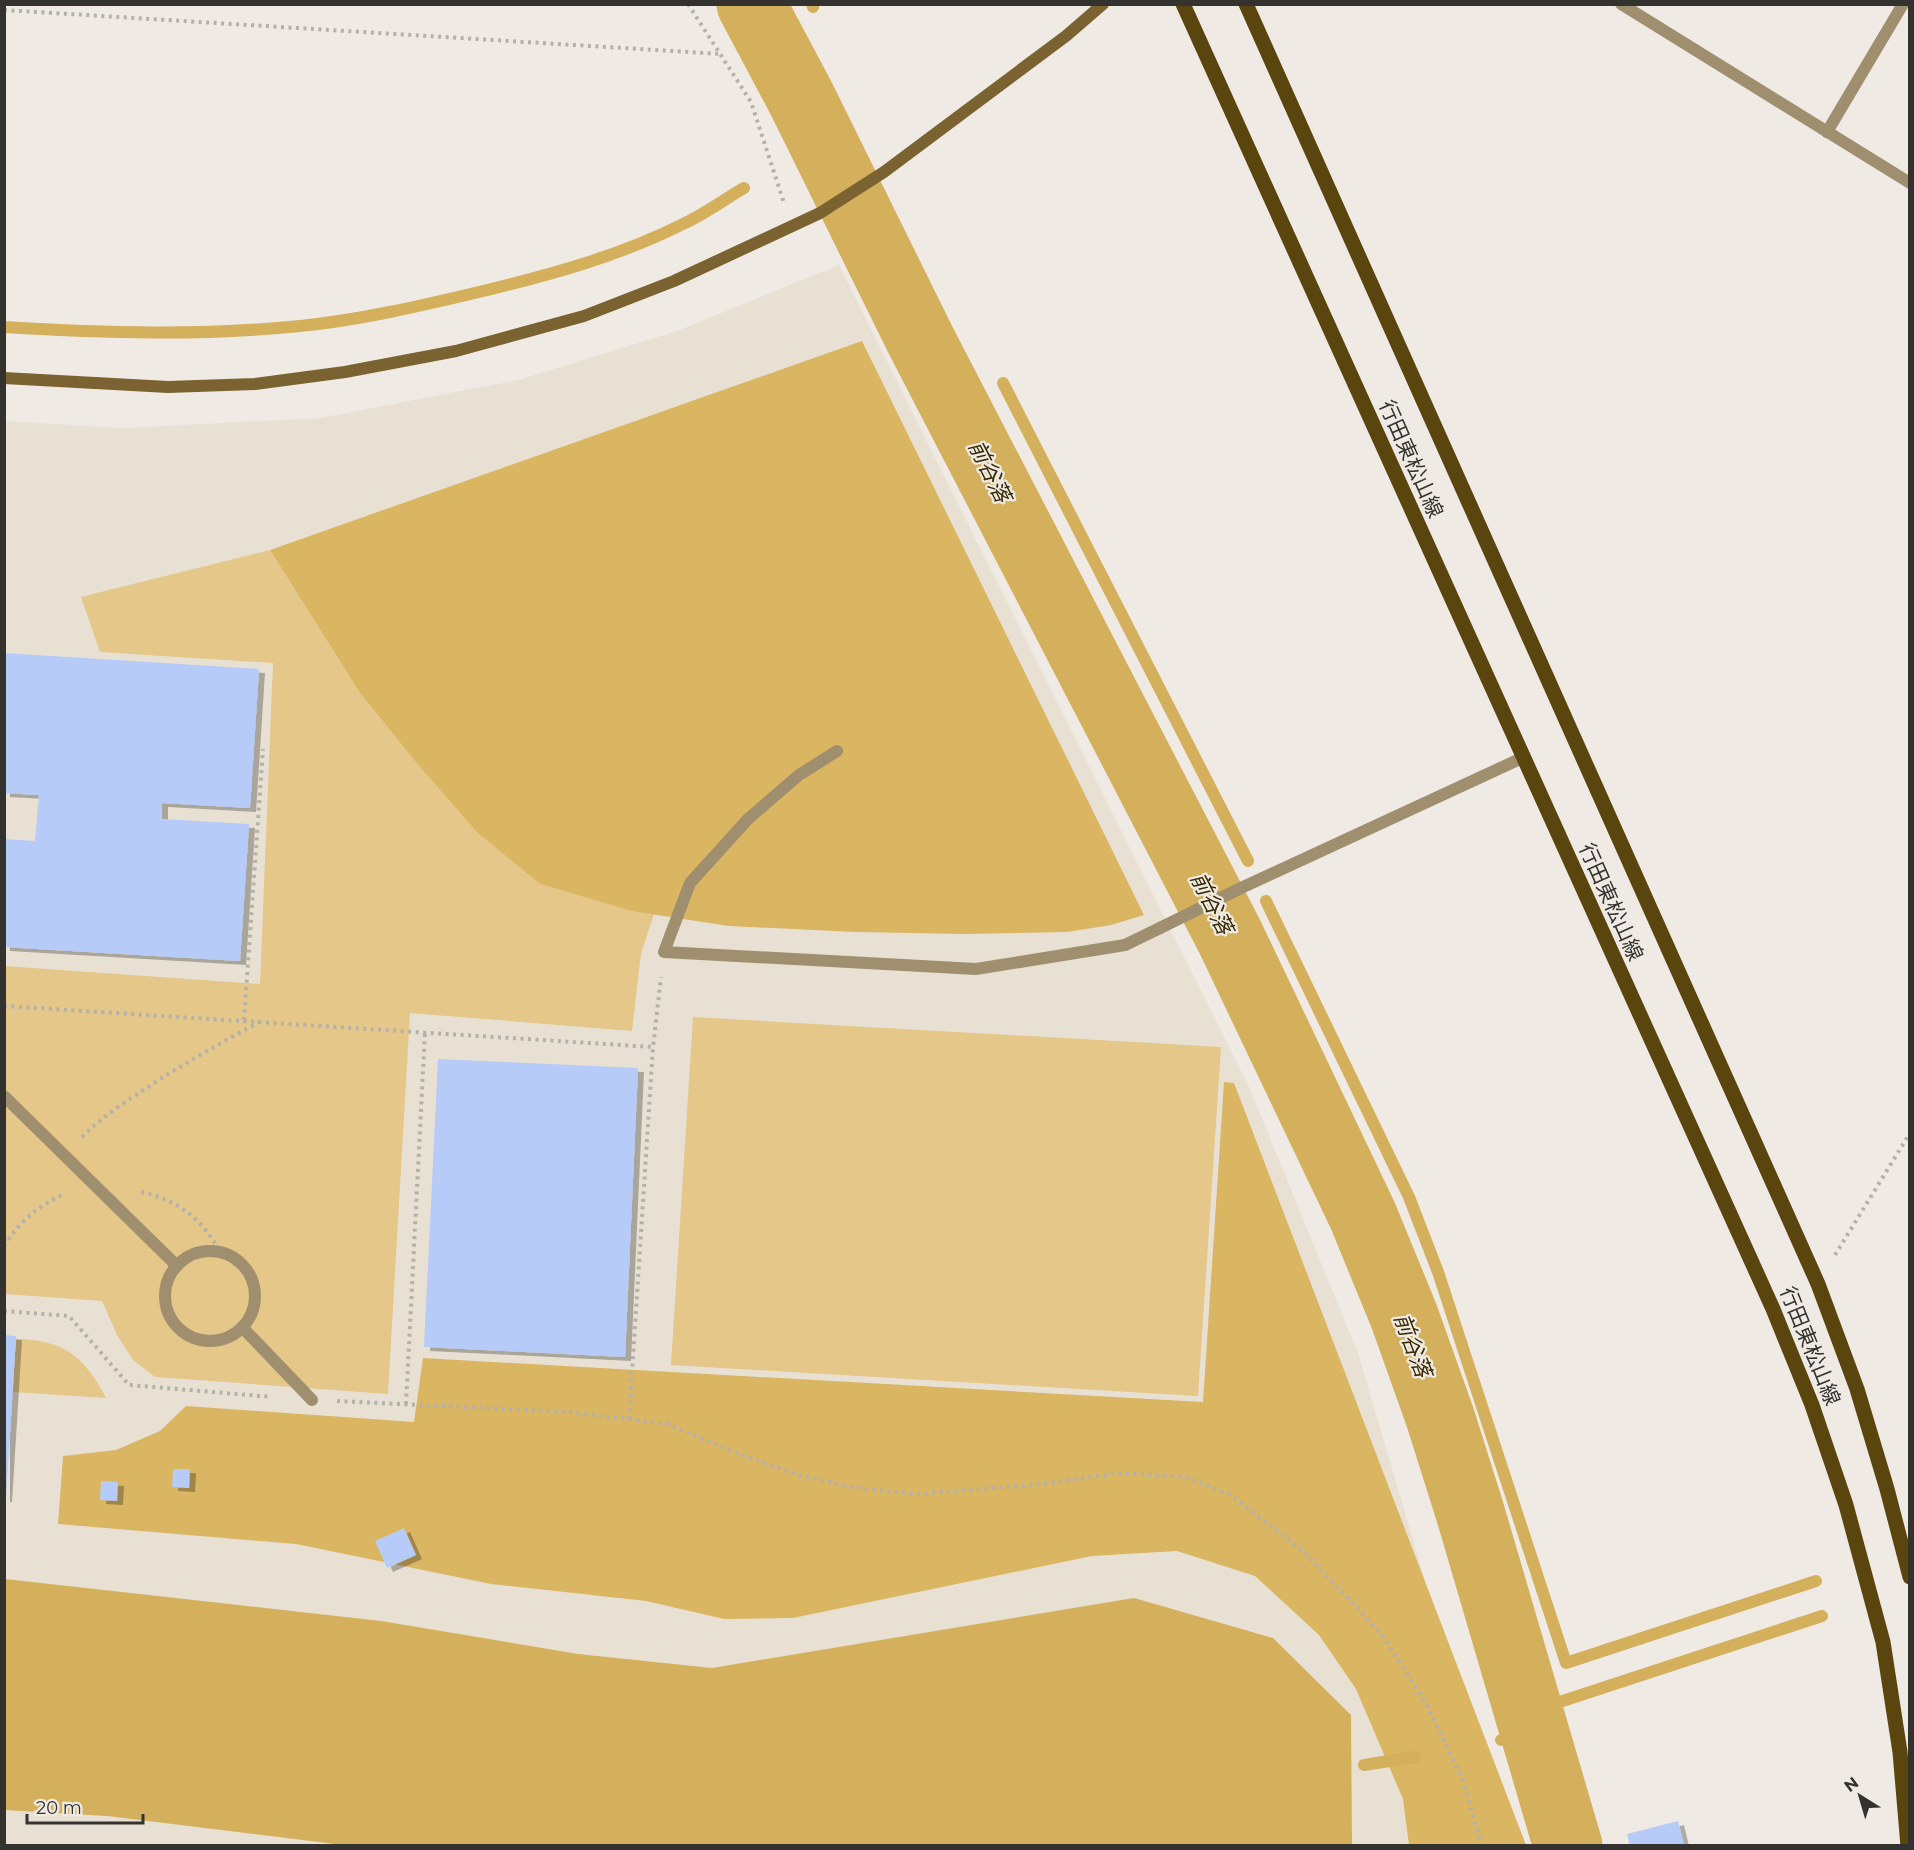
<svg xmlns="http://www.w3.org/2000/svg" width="1914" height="1850" viewBox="0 0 1914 1850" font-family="Montserrat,'Noto Sans JP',sans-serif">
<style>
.built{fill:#e8e1d3}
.green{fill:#e4c789}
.forest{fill:#dab562}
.water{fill:#d4af5c}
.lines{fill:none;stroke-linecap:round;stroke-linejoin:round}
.stream{stroke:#d4af5c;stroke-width:12}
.river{stroke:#d4af5c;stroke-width:69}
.building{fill:#b6cbf8;filter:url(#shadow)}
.path{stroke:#b4b1ab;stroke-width:4;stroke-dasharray:3 4.5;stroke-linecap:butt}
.lane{stroke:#9f8f6f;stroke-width:12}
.street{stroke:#9f8f6f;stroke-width:12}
.secondary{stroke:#7a6330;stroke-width:12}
.primary{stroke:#5b450e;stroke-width:15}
.labels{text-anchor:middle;stroke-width:4.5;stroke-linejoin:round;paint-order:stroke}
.street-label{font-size:21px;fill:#33322f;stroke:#efebe4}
.water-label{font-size:22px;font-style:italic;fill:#3a2b05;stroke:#efebe4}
</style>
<defs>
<filter id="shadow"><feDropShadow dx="6" dy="4" stdDeviation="0" flood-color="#0004"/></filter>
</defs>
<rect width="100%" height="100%" fill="#efebe4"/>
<!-- built -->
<path class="built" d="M 839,265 L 1250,1089 L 1358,1353 L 1503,1845 L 5,1845 L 4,421 L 122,428 L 320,418 L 518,380 L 677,331 Z"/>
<!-- green -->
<g class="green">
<path d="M 270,550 L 360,693 L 415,761 L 540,884 L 631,911 L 654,914 L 641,954 L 632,1031 L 410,1013 L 388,1394 L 155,1377 L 133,1360 L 117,1335 L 102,1301 L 5,1294 L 4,966 L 260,984 L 273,663 L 100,652 L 81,597 Z"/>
<path d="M 693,1017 L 1221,1047 L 1198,1396 L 671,1365 Z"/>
<path d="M 16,1339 C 64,1340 84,1356 106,1398 L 13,1392 Z"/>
</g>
<!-- forest -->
<g class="forest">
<path d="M 862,341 L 1144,915 L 1111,925 L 1067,932 L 964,934 L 856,932 L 729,926 L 631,911 L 540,884 L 477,832 L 415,761 L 360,693 L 270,550 Z"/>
<path d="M 1224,1082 L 1234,1083 L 1526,1845 L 1409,1845 L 1403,1799 L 1356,1689 L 1319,1635 L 1255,1576 L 1177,1551 L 1092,1556 L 793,1618 L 724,1619 L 646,1601 L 491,1584 L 296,1544 L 58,1524 L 63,1456 L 116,1450 L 160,1431 L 186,1406 L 414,1422 L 423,1358 L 1203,1402 Z"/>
</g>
<!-- water -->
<path class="water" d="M 5,1579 L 381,1621 L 578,1654 L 712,1668 L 1134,1598 L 1273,1638 L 1351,1715 L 1352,1845 L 351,1846 L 107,1816 L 5,1810 Z"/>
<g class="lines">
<!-- stream -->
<g class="stream">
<path d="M 812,4 L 813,7"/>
<path d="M 800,148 L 819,134"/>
<path d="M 4,327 C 103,333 202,336 300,326 C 360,320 420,306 479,292 C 550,275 620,256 685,223 C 706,213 725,199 744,188"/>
<path d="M 1003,383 L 1248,861"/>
<path d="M 1266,901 L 1409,1197 L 1438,1272 L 1566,1663 L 1816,1581"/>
<path d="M 1529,1712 L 1822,1616"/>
<path d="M 1501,1740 L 1535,1732"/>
<path d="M 1364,1765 L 1415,1757"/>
</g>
<!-- river -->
<path class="river" d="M 751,4 L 801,98 L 921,341 L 1230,937 L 1363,1216 L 1404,1316 L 1440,1417 L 1470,1512 L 1568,1846"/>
</g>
<!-- building -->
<g class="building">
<path d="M 4,653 L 259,669 L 250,808 L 162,803 L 162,819 L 249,824 L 240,961 L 4,947 L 4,839 L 35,841 L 39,795 L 4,793 Z"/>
<path d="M 438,1059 L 638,1068 L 625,1357 L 424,1347 Z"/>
<path d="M 4,1335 L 16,1336 L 6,1498 L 4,1498 Z"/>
<path d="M 173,1469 L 190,1469 L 189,1488 L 172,1487 Z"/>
<path d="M 101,1481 L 118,1482 L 117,1501 L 100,1500 Z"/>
<path d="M 404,1528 L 416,1555 L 387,1568 L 375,1541 Z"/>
<path d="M 1678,1821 L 1684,1846 L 1630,1846 L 1627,1834 Z"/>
</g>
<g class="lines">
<!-- path -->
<g class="path">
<path d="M 688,4 L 751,102 L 784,203"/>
<path d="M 4,10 L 721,54"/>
<path d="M 4,1006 L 653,1047"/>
<path d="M 244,1020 L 263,749"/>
<path d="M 82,1137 C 98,1121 117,1107 136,1095 C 176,1068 217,1045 259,1022"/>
<path d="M 141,1192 C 180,1201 201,1218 221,1253"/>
<path d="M 4,1246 C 20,1221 39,1205 66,1193"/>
<path d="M 1835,1255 L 1910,1133"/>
<path d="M 4,1311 L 69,1316 L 129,1385 L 272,1397"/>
<path d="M 337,1401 L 569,1412 L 668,1424 L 736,1453 L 799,1475 L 857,1488 L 917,1494 L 1042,1484 L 1118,1473 L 1185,1477 L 1229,1494 L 1302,1550 L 1366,1617 L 1384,1638 L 1427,1705 L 1463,1781 L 1482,1846"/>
<path d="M 406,1404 L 425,1032"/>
<path d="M 629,1419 L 653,1047 L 661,977"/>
</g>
<!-- lane -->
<path class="lane" d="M 837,751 L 799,775 L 748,819 L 690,883 L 664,952 L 976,969 L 1125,945 L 1160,928"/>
<!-- street -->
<g class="street">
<path d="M 1621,4 L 1910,183"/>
<path d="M 1827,132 L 1903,4"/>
<path d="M 1160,928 L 1241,888 L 1522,758"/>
<path d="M 4,1096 L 177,1266"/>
<circle cx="210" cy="1296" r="45"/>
<path d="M 242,1327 L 312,1400"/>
</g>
<!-- secondary -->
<path class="secondary" d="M 4,378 L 168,387 L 255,384 L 345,372 L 456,351 L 584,316 L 674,281 L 820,213 L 884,172 L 1066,36 L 1103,4"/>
<!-- primary -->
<g class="primary">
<path d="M 1183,4 L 1773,1309 L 1812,1405 L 1846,1505 L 1883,1642 L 1900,1752 L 1908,1846"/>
<path d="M 1246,4 L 1818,1284 L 1857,1389 L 1887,1489 L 1910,1577"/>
</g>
</g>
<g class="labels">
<!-- street labels -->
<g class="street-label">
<text transform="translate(1411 459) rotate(66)" y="7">行田東松山線</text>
<text transform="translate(1611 902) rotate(66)" y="7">行田東松山線</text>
<text transform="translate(1810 1346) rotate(68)" y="7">行田東松山線</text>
</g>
<!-- water labels -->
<g class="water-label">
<text transform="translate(990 471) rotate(63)" y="8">前谷落</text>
<text transform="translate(1212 903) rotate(63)" y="8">前谷落</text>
<text transform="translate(1413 1345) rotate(69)" y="8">前谷落</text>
</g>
</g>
<!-- border -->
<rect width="1914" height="1850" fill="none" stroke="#33322f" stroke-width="12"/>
<!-- north arrow -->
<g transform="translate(1860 1796) rotate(323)" stroke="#efebe4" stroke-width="4.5" paint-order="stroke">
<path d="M0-4.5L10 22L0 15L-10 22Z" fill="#33322f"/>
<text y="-9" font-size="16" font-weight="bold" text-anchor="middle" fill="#33322f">N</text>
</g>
<!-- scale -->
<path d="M27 1814v9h116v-9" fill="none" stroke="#33322f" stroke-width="3"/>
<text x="36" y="1814" font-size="18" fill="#33322f" stroke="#efebe4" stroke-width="4.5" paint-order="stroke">20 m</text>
</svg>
